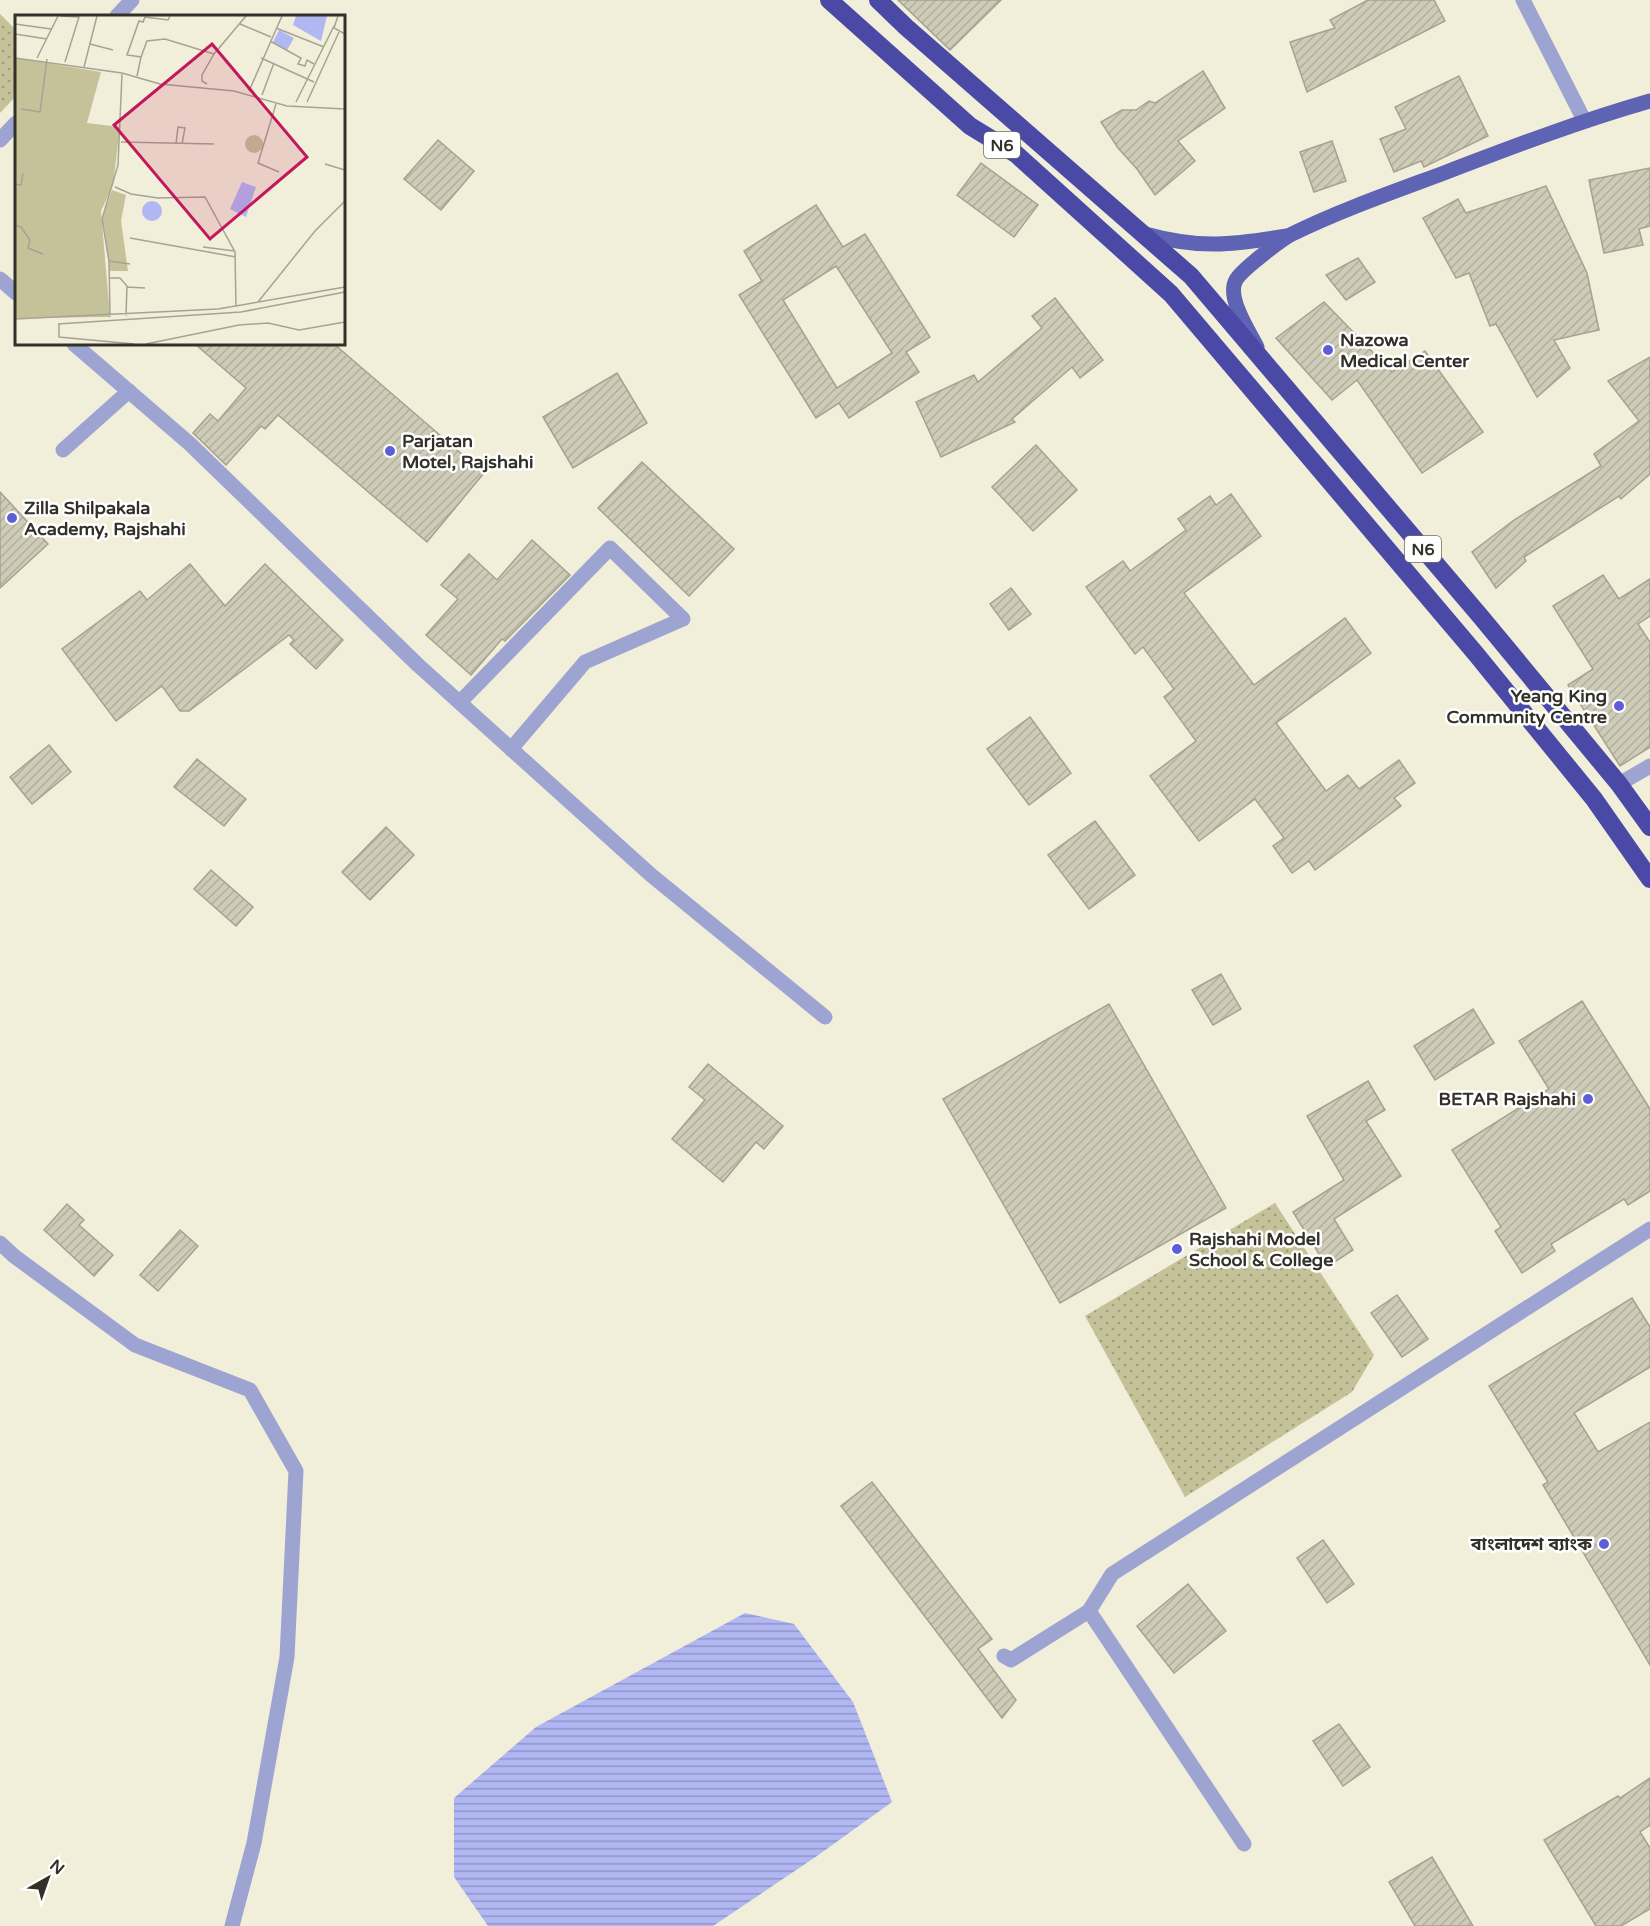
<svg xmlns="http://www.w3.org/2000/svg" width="1650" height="1926" viewBox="0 0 1650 1926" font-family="'Varela Round','Noto Sans Bengali',sans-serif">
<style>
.park{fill:url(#park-dots)}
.water{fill:url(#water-rules)}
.building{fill:url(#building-hatch);stroke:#a5a38f;stroke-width:1.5;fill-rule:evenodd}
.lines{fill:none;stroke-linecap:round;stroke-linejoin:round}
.minor{stroke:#9ea4d1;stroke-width:15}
.major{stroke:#5f63b3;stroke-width:15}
.highway{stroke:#4a4aa6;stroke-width:18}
.poi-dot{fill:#5f5ed6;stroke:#fff;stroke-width:2}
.labels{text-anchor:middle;stroke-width:5;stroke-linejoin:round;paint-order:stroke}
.shield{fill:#fff;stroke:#706f69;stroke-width:1.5}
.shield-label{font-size:16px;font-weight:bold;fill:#323129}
.poi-label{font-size:18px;font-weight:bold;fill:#323129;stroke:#fff;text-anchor:start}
.inset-road{fill:none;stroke:#a5a393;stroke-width:1.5}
.view{fill:#c2185b;fill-opacity:0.15;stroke:#c2185b;stroke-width:3}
.inset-edge{fill:none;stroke:#323129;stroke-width:3}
</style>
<defs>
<pattern id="park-dots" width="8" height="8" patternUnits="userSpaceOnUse" patternTransform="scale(1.5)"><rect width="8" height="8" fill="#c5c198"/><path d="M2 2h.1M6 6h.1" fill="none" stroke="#a19d7c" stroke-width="1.8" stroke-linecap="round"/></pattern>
<pattern id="water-rules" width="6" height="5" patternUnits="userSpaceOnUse" patternTransform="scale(1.5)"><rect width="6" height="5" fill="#b0b7f3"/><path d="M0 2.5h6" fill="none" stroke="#9095c5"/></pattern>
<pattern id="building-hatch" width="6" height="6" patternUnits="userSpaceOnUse" patternTransform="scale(1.5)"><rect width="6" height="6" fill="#ceccb8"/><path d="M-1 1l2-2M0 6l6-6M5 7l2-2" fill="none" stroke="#b1b09e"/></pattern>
</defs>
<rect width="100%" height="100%" fill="#f1efda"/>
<!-- park -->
<g class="park">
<path d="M 0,14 L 16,30 L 16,96 L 0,113 Z"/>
<path d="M 1275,1203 L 1374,1355 L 1352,1392 L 1185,1497 L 1085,1316 Z"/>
</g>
<!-- water -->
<path class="water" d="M 745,1613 L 794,1624 L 853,1702 L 892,1802 L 817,1856 L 713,1926 L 488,1926 L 454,1877 L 454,1798 L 536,1727 Z"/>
<!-- building -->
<g class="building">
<path d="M 898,0 L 1001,0 L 950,50 Z"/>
<path d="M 1368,0 L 1434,0 L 1445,21 L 1307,92 L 1290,42 L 1335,28 L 1330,20 Z"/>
<path d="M 1203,71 L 1225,108 L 1178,141 L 1195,161 L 1155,195 L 1137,169 L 1118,148 L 1101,122 L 1122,110 L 1136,110 L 1149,101 L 1155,103 Z"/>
<path d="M 1459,76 L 1488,136 L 1424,167 L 1421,161 L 1394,172 L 1380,139 L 1406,129 L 1395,107 Z"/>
<path d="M 438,140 L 474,171 L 441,210 L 404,179 Z"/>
<path d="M 1332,141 L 1346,181 L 1314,192 L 1300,152 Z"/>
<path d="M 981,163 L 1038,205 L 1014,237 L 957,195 Z"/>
<path d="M 1650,168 L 1650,226 L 1639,229 L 1643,245 L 1604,253 L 1589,180 Z"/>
<path d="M 1546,186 L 1587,273 L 1599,330 L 1554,340 L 1570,368 L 1537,397 L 1496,324 L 1490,326 L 1469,273 L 1456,278 L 1423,218 L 1458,199 L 1466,213 Z"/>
<path d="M 816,205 L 843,247 L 865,234 L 930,337 L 906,352 L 919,372 L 849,418 L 839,403 L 816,418 L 739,295 L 762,281 L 744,251 ZM 836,266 L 892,353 L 837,388 L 783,300 Z"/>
<path d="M 1358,258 L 1375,282 L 1346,300 L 1326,275 Z"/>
<path d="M 1055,298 L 1103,360 L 1080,378 L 1072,367 L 1012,419 L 1015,422 L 941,457 L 916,402 L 974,375 L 978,382 L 1042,328 L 1032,316 Z"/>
<path d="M 1324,302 L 1392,372 L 1425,351 L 1483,432 L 1422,473 L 1357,380 L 1332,400 L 1276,338 Z"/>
<path d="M 195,344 L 334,344 L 484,473 L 427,542 L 278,415 L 265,429 L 261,426 L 226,465 L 193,433 L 210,414 L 218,421 L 246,388 Z"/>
<path d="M 1650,357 L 1650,474 L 1621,499 L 1619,496 L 1524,557 L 1526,561 L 1496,588 L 1472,552 L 1514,520 L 1601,466 L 1594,454 L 1639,421 L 1608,381 Z"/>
<path d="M 617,373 L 647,423 L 573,468 L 543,417 Z"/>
<path d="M 1036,445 L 1077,490 L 1033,531 L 992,487 Z"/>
<path d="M 642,462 L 734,549 L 689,596 L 598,508 Z"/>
<path d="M 0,492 L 48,544 L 0,588 Z"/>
<path d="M 1231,494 L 1261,536 L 1184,593 L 1254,685 L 1345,618 L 1371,653 L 1276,723 L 1326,791 L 1348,775 L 1359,789 L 1399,760 L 1415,783 L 1394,798 L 1401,806 L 1315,870 L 1309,861 L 1292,873 L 1273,846 L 1284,838 L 1255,799 L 1199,841 L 1150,776 L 1196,741 L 1164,697 L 1174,689 L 1143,647 L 1135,654 L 1086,587 L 1123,561 L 1130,571 L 1186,530 L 1178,519 L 1210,496 L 1216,505 Z"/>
<path d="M 532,540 L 570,575 L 505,641 L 502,639 L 471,675 L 426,635 L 458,599 L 441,585 L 469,554 L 497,580 Z"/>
<path d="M 190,564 L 225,606 L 265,564 L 343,640 L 316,669 L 290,644 L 294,640 L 289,635 L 189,711 L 180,711 L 162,686 L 116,721 L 62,649 L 140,591 L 147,600 Z"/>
<path d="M 1603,575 L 1619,599 L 1650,579 L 1650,616 L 1638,624 L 1650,642 L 1650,747 L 1620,766 L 1568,685 L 1593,669 L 1553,606 Z"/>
<path d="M 1011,588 L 1031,614 L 1009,630 L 990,604 Z"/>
<path d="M 1030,717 L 1071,773 L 1029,805 L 987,749 Z"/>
<path d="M 49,745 L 71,772 L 32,804 L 10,777 Z"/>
<path d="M 197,759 L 246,799 L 224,826 L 174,787 Z"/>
<path d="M 1095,821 L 1135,875 L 1089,909 L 1048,855 Z"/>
<path d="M 386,827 L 414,855 L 370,900 L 342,872 Z"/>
<path d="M 211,870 L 253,907 L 236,926 L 194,889 Z"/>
<path d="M 1221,974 L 1241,1009 L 1213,1025 L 1192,990 Z"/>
<path d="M 1582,1001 L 1650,1109 L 1650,1191 L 1628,1205 L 1624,1199 L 1551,1244 L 1555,1251 L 1522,1273 L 1495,1231 L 1501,1227 L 1452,1150 L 1549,1089 L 1519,1041 Z"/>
<path d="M 1109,1004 L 1226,1208 L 1060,1303 L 943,1099 Z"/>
<path d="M 1473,1009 L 1494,1043 L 1435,1080 L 1414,1046 Z"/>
<path d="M 708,1064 L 783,1126 L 764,1149 L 756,1142 L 723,1182 L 672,1139 L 705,1100 L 689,1087 Z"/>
<path d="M 1368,1081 L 1385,1110 L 1366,1121 L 1401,1176 L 1334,1219 L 1353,1250 L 1327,1267 L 1293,1212 L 1344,1180 L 1307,1116 Z"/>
<path d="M 67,1204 L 84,1220 L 79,1225 L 113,1255 L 94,1276 L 44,1230 Z"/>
<path d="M 180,1230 L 198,1246 L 158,1291 L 140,1275 Z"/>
<path d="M 1397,1295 L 1428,1339 L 1402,1357 L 1371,1313 Z"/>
<path d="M 1632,1298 L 1650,1327 L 1650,1367 L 1574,1413 L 1598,1452 L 1650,1422 L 1650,1665 L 1543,1485 L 1548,1482 L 1489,1386 Z"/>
<path d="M 872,1482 L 992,1639 L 978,1649 L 1016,1700 L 1002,1718 L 841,1506 Z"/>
<path d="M 1323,1540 L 1354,1584 L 1327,1603 L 1297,1558 Z"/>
<path d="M 1188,1584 L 1226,1631 L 1174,1673 L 1137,1626 Z"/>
<path d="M 1339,1724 L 1370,1767 L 1343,1786 L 1313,1741 Z"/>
<path d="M 1650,1778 L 1650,1825 L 1640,1832 L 1650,1848 L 1650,1909 L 1621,1926 L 1596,1926 L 1544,1840 L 1618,1796 L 1620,1798 Z"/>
<path d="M 1432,1857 L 1473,1926 L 1415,1926 L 1389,1882 Z"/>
</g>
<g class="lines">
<!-- minor -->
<g class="minor">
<path d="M 1523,0 L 1584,120"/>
<path d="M 117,16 L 132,0"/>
<path d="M 0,140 L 16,123"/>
<path d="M 0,279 L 16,293"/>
<path d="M 74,344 L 190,444 L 418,665 L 651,875 L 825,1017"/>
<path d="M 63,450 L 129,391"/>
<path d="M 460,702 L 610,548 L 683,619 L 585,662 L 511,749"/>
<path d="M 1619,784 L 1650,766"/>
<path d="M 0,1243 L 14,1256 L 135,1345 L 250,1390 L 296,1471 L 287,1657 L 254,1843 L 232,1926"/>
<path d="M 1004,1656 L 1011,1660 L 1089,1611"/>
<path d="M 1244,1844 L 1089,1611 L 1112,1574 L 1650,1229"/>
</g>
<!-- major -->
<g class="major">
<path d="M 1145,234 C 1199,249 1233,245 1287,236"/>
<path d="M 1257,347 C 1249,331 1226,297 1236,280 C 1241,270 1281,240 1292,234 C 1341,210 1393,192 1444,173 C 1512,147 1580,121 1650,101"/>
</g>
<!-- highway -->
<g class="highway">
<path d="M 829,0 L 970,126 L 1016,154 L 1171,294 L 1476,654 L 1594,799 L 1650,879"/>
<path d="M 878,0 L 906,27 L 1191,276 L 1481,617 L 1619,784 L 1650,827"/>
</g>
</g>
<!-- markers -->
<g class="poi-dot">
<circle cx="1328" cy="350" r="6"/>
<circle cx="390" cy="451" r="6"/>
<circle cx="12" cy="518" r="6"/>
<circle cx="1619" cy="706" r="6"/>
<circle cx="1588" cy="1099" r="6"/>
<circle cx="1177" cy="1249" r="6"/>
<circle cx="1604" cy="1544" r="6"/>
</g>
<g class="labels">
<!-- shield labels -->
<g class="shield">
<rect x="984" y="132" width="36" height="26" rx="4.5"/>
<rect x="1405" y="536" width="36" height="26" rx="4.5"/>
</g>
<g class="shield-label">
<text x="1002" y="151">N6</text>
<text x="1423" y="555">N6</text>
</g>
<!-- poi labels -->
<g class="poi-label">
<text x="1340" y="346">Nazowa<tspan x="1340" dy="21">Medical Center</tspan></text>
<text x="402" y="447">Parjatan<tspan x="402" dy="21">Motel, Rajshahi</tspan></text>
<text x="24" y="514">Zilla Shilpakala<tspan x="24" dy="21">Academy, Rajshahi</tspan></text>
<text x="1607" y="702" text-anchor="end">Yeang King<tspan x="1607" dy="21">Community Centre</tspan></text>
<text x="1576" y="1105" text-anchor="end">BETAR Rajshahi</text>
<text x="1189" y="1245">Rajshahi Model<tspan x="1189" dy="21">School &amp; College</tspan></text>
<text x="1592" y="1550" text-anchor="end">বাংলাদেশ ব্যাংক</text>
</g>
</g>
<!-- overview -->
<g transform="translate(15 15)">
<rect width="330" height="330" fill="#f1efda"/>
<path d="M 97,175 L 111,180 L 106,206 L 113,256 L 95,256 L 87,204 Z" fill="#c5c198"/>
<path d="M 0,43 L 86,57 L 72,108 L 105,112 L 98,170 L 86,196 L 95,302 L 0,303 ZM230 129a9 9 0 1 1 18 0a9 9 0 1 1-18 0Z" fill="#c5c198"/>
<path d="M 281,1 L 312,1 L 306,26 L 278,10 ZM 264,15 L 279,23 L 272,35 L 258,27 ZM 227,167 L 241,172 L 231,202 L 215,194 ZM127 196a10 10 0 1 1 20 0a10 10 0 1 1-20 0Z" fill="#b0b7f3"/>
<path class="inset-road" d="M 45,1 L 64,2 L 50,47M 323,1 L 319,13 L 330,19M 0,9 L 36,14M 225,9 L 256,22M 261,13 L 309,32M 0,19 L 32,24M 255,26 L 286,43 L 283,49 L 290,51 L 292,45 L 299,49M 75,29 L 98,35M 126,42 L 132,26 L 150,24 L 199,39M 0,43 L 107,58 L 145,69 L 219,76 L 272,91 L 330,94M 22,43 L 43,1M 246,43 L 299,67M 69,52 L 82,1M 122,61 L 126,42 L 112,40 L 124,6 L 128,7 L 130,2 L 153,5 L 155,1M 192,69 L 187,66 L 187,60 L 199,39 L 231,1M 234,76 L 267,1M 247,80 L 259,48M 281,87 L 319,11M 292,87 L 324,17M 261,89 L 243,148 L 264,157M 6,94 L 25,97 L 32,44M 106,127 L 199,129M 161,129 L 163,112 L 170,113 L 167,129M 310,149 L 330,155M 0,169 L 6,170 L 8,158M 100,172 L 116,179 L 143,183 L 190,182 L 220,237 L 221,292M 0,210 L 6,212 L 15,225 L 13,233 L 28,239M 115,223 L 221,242M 188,232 L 220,236M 94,246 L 115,249M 94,263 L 105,263 L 112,271 L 111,301M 112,272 L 130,273M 243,287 L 300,216 L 330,186M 95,302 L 94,246 L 87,204 L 103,150 L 107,59M 0,304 L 203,294 L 330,272M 43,309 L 226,297 L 330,277M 44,309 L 44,322 L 119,329M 131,329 L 224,310 L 253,308 L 284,315 L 330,307"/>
<path class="view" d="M 197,29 L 292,142 L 195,224 L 99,110 Z"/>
<rect width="330" height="330" class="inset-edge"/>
</g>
<!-- north arrow -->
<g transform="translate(48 1878) rotate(40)" stroke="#ffffff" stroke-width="4.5" paint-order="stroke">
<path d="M0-4.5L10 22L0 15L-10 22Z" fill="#323129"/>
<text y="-9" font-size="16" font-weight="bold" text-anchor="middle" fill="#323129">N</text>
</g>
</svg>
